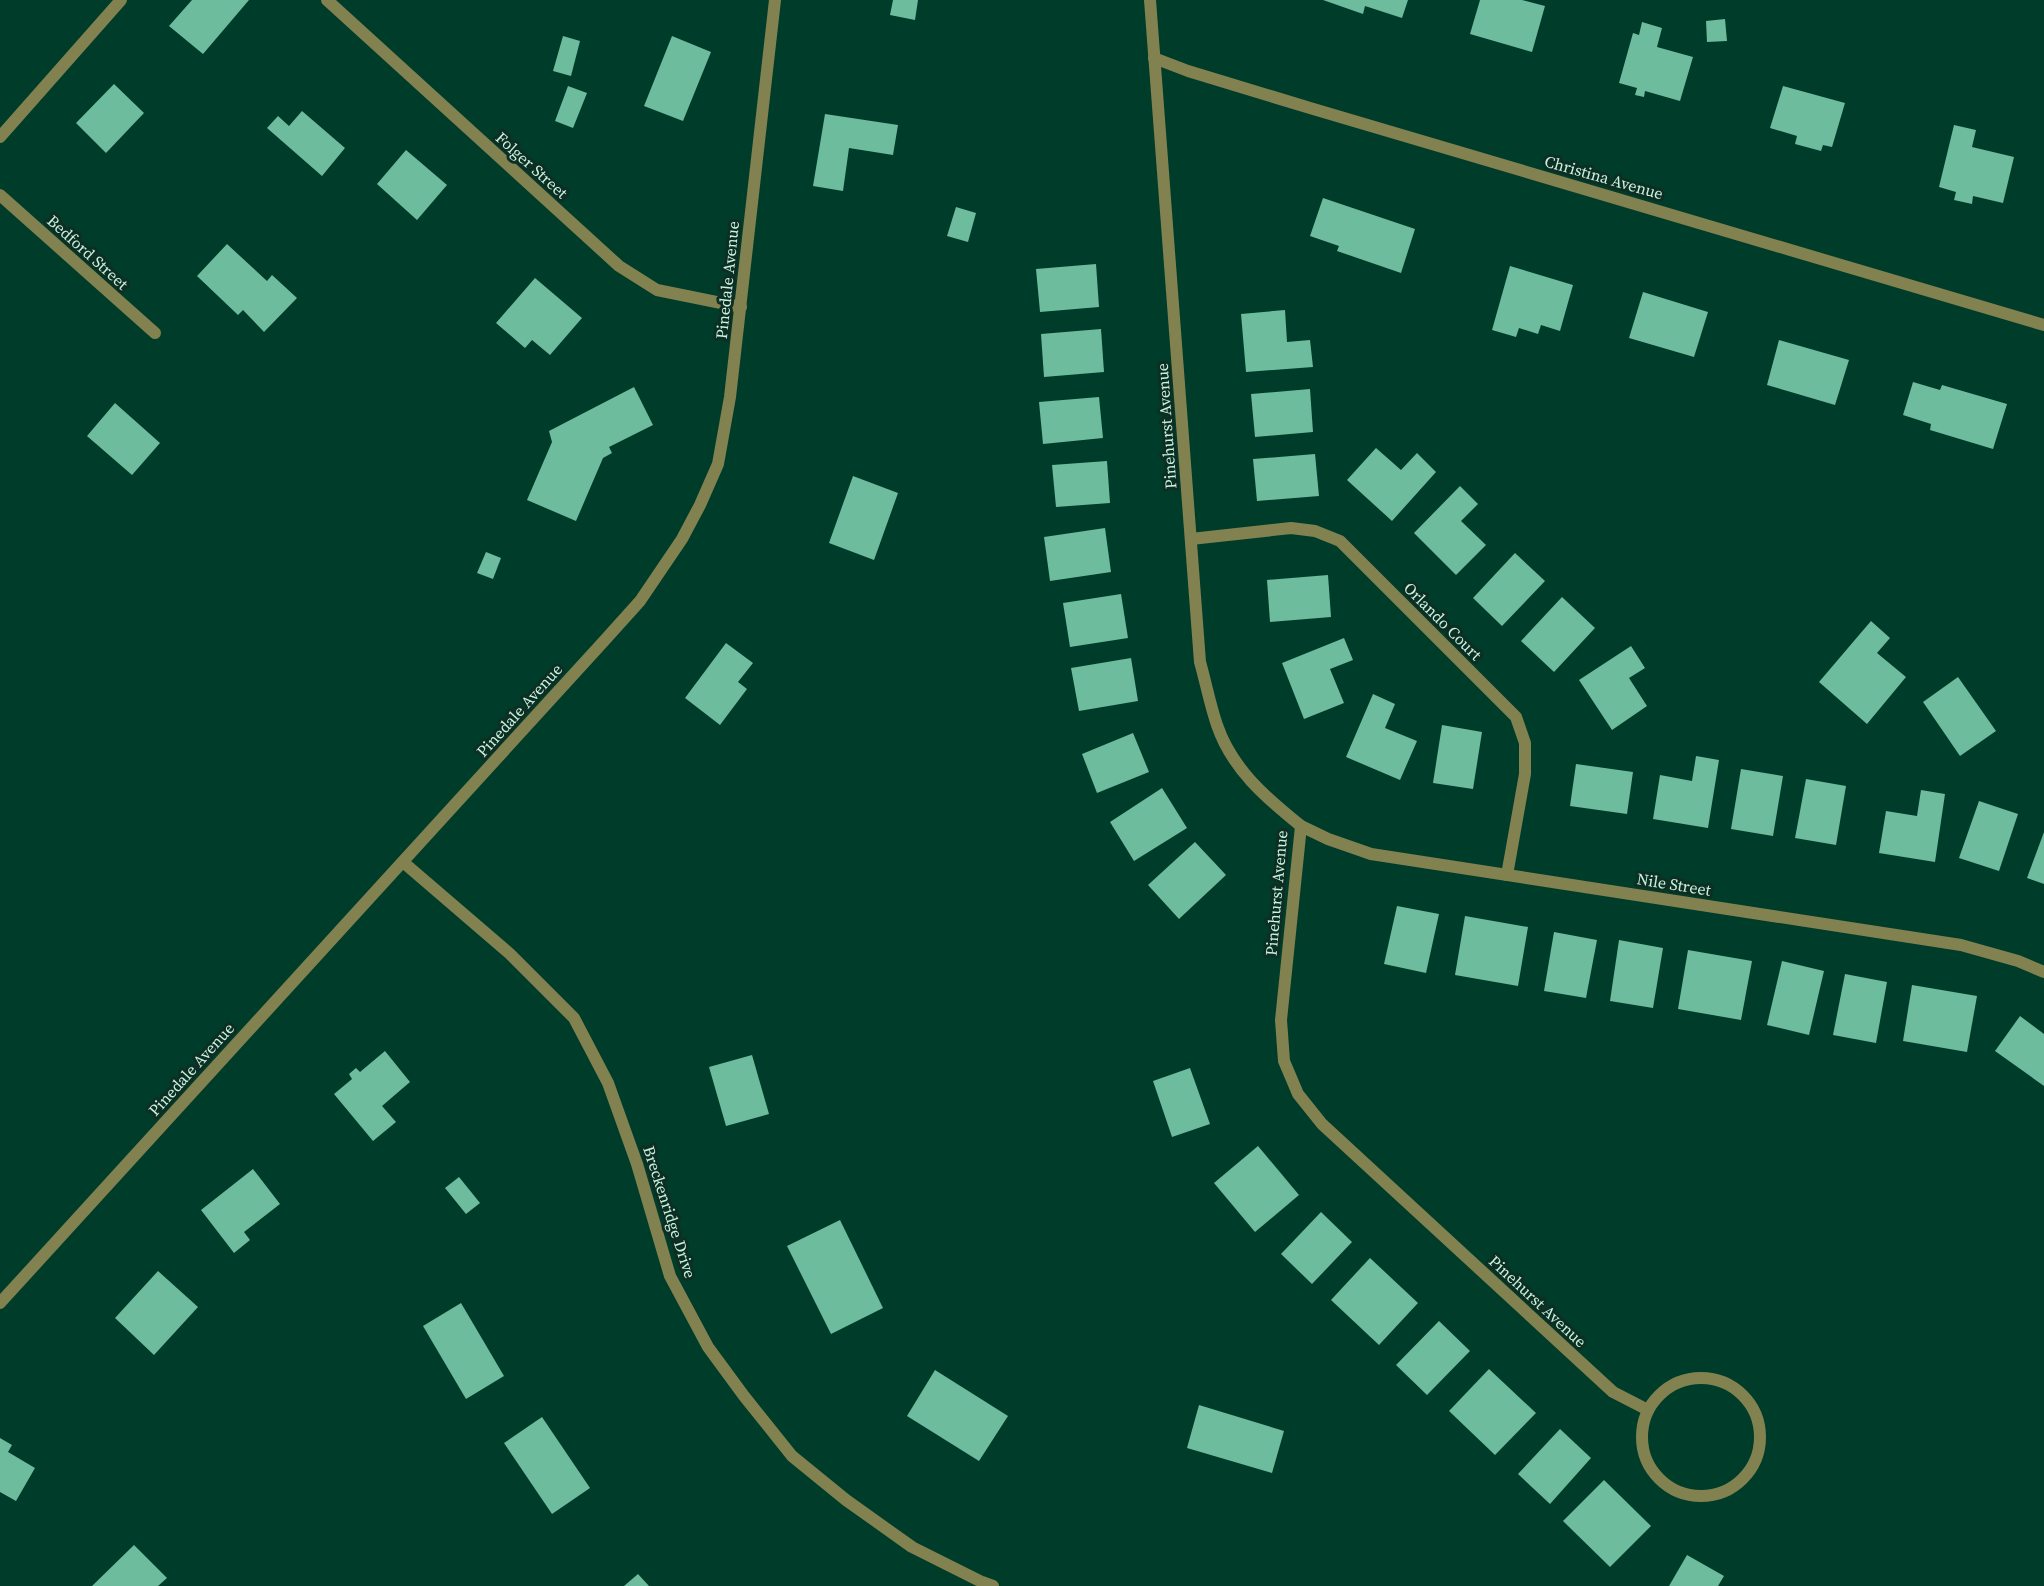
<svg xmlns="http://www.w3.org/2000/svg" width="2044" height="1586" viewBox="0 0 2044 1586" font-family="'Source Serif 4',serif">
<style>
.building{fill:#6cbc9d}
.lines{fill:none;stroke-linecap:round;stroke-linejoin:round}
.minor{stroke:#828150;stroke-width:12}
.labels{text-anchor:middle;stroke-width:6;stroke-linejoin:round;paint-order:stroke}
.street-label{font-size:16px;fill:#c6f4e0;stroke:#0f2e23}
</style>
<rect width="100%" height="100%" fill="#003c2a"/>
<!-- building -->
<g class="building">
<path d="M 192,0 L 249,0 L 203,54 L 169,26 Z"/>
<path d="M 893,0 L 918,0 L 915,20 L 890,15 Z"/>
<path d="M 1323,0 L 1408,0 L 1402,18 L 1365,6 L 1363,14 Z"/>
<path d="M 1480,0 L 1522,0 L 1545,6 L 1532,52 L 1470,34 Z"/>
<path d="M 1725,19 L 1727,41 L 1707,42 L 1706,21 Z"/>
<path d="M 1642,22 L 1662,28 L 1657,47 L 1693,57 L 1680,101 L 1645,91 L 1644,97 L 1635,95 L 1637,88 L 1619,83 L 1633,33 L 1639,35 Z"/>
<path d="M 563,36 L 580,41 L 571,76 L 553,71 Z"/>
<path d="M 672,36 L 711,52 L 683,121 L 644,106 Z"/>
<path d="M 114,84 L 144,113 L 106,153 L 76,123 Z"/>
<path d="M 568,86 L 587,93 L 573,128 L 555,121 Z"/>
<path d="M 1783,86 L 1845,103 L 1832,147 L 1823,145 L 1821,151 L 1795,144 L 1797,136 L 1770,128 Z"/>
<path d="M 302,111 L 345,148 L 322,176 L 267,128 L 278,116 L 289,126 Z"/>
<path d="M 825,114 L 898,125 L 893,155 L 849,148 L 843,191 L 813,186 Z"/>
<path d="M 1954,125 L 1976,130 L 1972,147 L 2014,157 L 2003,203 L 1973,196 L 1972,204 L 1954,200 L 1956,192 L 1939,187 Z"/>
<path d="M 406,150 L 447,185 L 417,220 L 377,184 Z"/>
<path d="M 1323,198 L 1415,229 L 1401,273 L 1337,251 L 1339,246 L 1310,236 Z"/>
<path d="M 956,207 L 976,213 L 968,242 L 947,236 Z"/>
<path d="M 227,244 L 267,281 L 272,275 L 297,298 L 264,332 L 243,310 L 238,315 L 197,276 Z"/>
<path d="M 1096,264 L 1099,307 L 1040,312 L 1036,269 Z"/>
<path d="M 1510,266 L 1573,285 L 1560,331 L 1541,325 L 1538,334 L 1519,328 L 1516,337 L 1492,330 Z"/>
<path d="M 535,278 L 582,318 L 550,355 L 532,340 L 525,348 L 496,323 Z"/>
<path d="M 1643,292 L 1708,312 L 1694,357 L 1629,338 Z"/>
<path d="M 1285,310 L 1287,342 L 1310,340 L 1313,367 L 1246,372 L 1241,314 Z"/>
<path d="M 1101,329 L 1104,372 L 1044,377 L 1041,334 Z"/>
<path d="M 1779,340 L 1849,360 L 1835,405 L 1767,385 Z"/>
<path d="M 1913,382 L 1940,390 L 1942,385 L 2007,404 L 1993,449 L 1930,430 L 1931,424 L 1903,415 Z"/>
<path d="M 634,387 L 653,425 L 609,447 L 612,453 L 603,458 L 576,521 L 527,500 L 552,442 L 549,431 Z"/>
<path d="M 1310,389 L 1313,432 L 1255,437 L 1251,394 Z"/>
<path d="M 1099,397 L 1103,438 L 1043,444 L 1039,402 Z"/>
<path d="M 115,403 L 160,443 L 132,475 L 87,436 Z"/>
<path d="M 1376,448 L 1401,470 L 1417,453 L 1436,472 L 1392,521 L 1347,480 Z"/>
<path d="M 1315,454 L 1319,496 L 1257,501 L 1253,459 Z"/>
<path d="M 1107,461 L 1110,503 L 1056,507 L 1052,465 Z"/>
<path d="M 853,476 L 898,493 L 874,560 L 829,543 Z"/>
<path d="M 1460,486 L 1478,504 L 1461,521 L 1486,545 L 1456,575 L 1414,533 Z"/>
<path d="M 1105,528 L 1111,572 L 1050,581 L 1044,537 Z"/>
<path d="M 486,552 L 501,558 L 493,579 L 477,573 Z"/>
<path d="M 1515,553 L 1545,581 L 1502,626 L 1473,598 Z"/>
<path d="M 1328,575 L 1331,617 L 1270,622 L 1267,580 Z"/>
<path d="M 1121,594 L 1128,638 L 1070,647 L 1063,603 Z"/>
<path d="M 1562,597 L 1595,628 L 1554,672 L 1521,641 Z"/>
<path d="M 1871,621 L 1890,638 L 1877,653 L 1906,677 L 1867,724 L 1819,682 Z"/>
<path d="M 1344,638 L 1353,660 L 1330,669 L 1344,703 L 1304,719 L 1282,663 Z"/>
<path d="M 726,643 L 753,663 L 738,682 L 747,689 L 720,725 L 685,698 Z"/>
<path d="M 1631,646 L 1645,668 L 1629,678 L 1647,706 L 1612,730 L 1579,680 Z"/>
<path d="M 1131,658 L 1138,701 L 1079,711 L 1071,668 Z"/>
<path d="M 1958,677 L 1996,731 L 1960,756 L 1923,702 Z"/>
<path d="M 1373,694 L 1395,704 L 1385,728 L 1417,741 L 1400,780 L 1346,757 Z"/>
<path d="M 1442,725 L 1482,732 L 1473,789 L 1433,783 Z"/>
<path d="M 1133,733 L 1149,772 L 1097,793 L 1082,754 Z"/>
<path d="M 1696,756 L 1719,760 L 1708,828 L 1653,819 L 1660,775 L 1692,781 Z"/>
<path d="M 1576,764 L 1633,772 L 1627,814 L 1570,806 Z"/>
<path d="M 1741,769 L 1783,776 L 1773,836 L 1731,829 Z"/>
<path d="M 1806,779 L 1846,786 L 1836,845 L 1795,838 Z"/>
<path d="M 1162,788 L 1187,828 L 1134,861 L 1110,822 Z"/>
<path d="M 1921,790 L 1945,794 L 1935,862 L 1879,853 L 1886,811 L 1917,816 Z"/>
<path d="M 1979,801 L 2018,814 L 1999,871 L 1959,858 Z"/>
<path d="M 2044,832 L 2044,884 L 2027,878 Z"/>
<path d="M 1195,842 L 1226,875 L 1179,919 L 1148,885 Z"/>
<path d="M 1397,906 L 1439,914 L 1426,973 L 1384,964 Z"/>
<path d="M 1465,916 L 1528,927 L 1518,986 L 1455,975 Z"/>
<path d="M 1554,932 L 1597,940 L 1586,998 L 1544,991 Z"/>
<path d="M 1619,940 L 1663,948 L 1653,1008 L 1610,1001 Z"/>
<path d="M 1688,950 L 1752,961 L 1741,1020 L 1678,1009 Z"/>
<path d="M 1782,961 L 1824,971 L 1809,1035 L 1767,1025 Z"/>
<path d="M 1845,974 L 1887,982 L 1876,1043 L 1833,1035 Z"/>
<path d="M 1912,985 L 1977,996 L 1967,1052 L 1903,1041 Z"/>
<path d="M 2020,1016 L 2044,1034 L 2044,1086 L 1995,1051 Z"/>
<path d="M 385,1051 L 410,1082 L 382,1106 L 396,1122 L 373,1141 L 334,1094 L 352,1079 L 349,1074 L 356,1068 L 360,1072 Z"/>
<path d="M 752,1055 L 769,1114 L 726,1126 L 709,1067 Z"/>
<path d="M 1190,1068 L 1210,1124 L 1172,1137 L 1153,1081 Z"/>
<path d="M 1258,1146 L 1299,1195 L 1255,1232 L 1214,1183 Z"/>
<path d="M 253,1169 L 280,1204 L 244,1232 L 250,1240 L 234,1253 L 201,1210 Z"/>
<path d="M 459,1177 L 480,1203 L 466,1214 L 445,1188 Z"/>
<path d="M 1321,1212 L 1352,1242 L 1312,1284 L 1281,1254 Z"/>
<path d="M 840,1220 L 883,1308 L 831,1334 L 787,1246 Z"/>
<path d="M 1370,1258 L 1418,1303 L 1379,1345 L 1331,1300 Z"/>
<path d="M 158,1271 L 198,1307 L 154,1355 L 115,1318 Z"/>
<path d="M 461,1303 L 504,1376 L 466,1399 L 423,1326 Z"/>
<path d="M 1439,1321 L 1470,1351 L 1427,1395 L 1396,1365 Z"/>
<path d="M 1489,1369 L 1536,1413 L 1495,1455 L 1449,1411 Z"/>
<path d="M 935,1370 L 1008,1416 L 979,1461 L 907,1416 Z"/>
<path d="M 1199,1405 L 1284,1431 L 1272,1473 L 1187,1448 Z"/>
<path d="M 542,1417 L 590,1488 L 552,1514 L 504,1443 Z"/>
<path d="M 1560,1429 L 1591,1458 L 1550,1504 L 1518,1474 Z"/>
<path d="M 0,1438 L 12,1445 L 8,1452 L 35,1468 L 16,1501 L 0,1492 Z"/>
<path d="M 1604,1480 L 1651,1526 L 1610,1567 L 1563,1521 Z"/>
<path d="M 134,1545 L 167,1578 L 158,1586 L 92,1586 Z"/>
<path d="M 1687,1555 L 1724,1576 L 1718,1586 L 1669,1586 Z"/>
<path d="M 638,1574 L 649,1586 L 624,1586 Z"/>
</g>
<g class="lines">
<!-- minor -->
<g class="minor">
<path d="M 327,0 L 619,266 L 657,290 L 741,307"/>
<path d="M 1150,0 L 1200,662 C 1206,683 1210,705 1217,725 C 1232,769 1266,798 1301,826 L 1281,1020 L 1284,1061 L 1298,1094 L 1322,1124 L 1613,1392 L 1648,1410"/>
<path d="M 1154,58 L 1188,71 L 1310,108 L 2044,325"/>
<path d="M 0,137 L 121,0"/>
<path d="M 0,195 L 155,333"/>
<path d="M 1191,539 L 1291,528 L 1315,531 L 1340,541 L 1516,717 L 1525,743 L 1525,774 L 1507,875"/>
<path d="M 1301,826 L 1328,839 L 1371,854 L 1961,945 L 2018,961 L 2044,972"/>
<path d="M 403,862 L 510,954 L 574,1018 L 608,1083 L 637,1164 L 670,1276 L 708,1347 L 744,1396 L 792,1456 L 846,1500 L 912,1547 L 982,1582 L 993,1586"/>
<path d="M 0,1303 L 604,641 L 640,601 L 682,539 L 700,505 L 718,464 L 730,397 L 775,0"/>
<circle cx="1701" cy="1437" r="59"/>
</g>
</g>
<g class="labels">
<!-- street labels -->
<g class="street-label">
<text transform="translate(532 165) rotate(42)" y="6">Folger Street</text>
<text transform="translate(1604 177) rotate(16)" y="6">Christina Avenue</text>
<text transform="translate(88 252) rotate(42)" y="6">Bedford Street</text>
<text transform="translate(727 280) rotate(-84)" y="6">Pinedale Avenue</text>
<text transform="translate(1166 426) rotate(-94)" y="6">Pinehurst Avenue</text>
<text transform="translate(1443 621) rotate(45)" y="6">Orlando Court</text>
<text transform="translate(519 710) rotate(-48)" y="6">Pinedale Avenue</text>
<text transform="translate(1674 884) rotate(9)" y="6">Nile Street</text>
<text transform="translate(1276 893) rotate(-85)" y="6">Pinehurst Avenue</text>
<text transform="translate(191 1069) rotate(-48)" y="6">Pinedale Avenue</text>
<text transform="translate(670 1212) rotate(72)" y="6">Breckenridge Drive</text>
<text transform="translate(1538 1301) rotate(43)" y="6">Pinehurst Avenue</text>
</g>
</g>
</svg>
